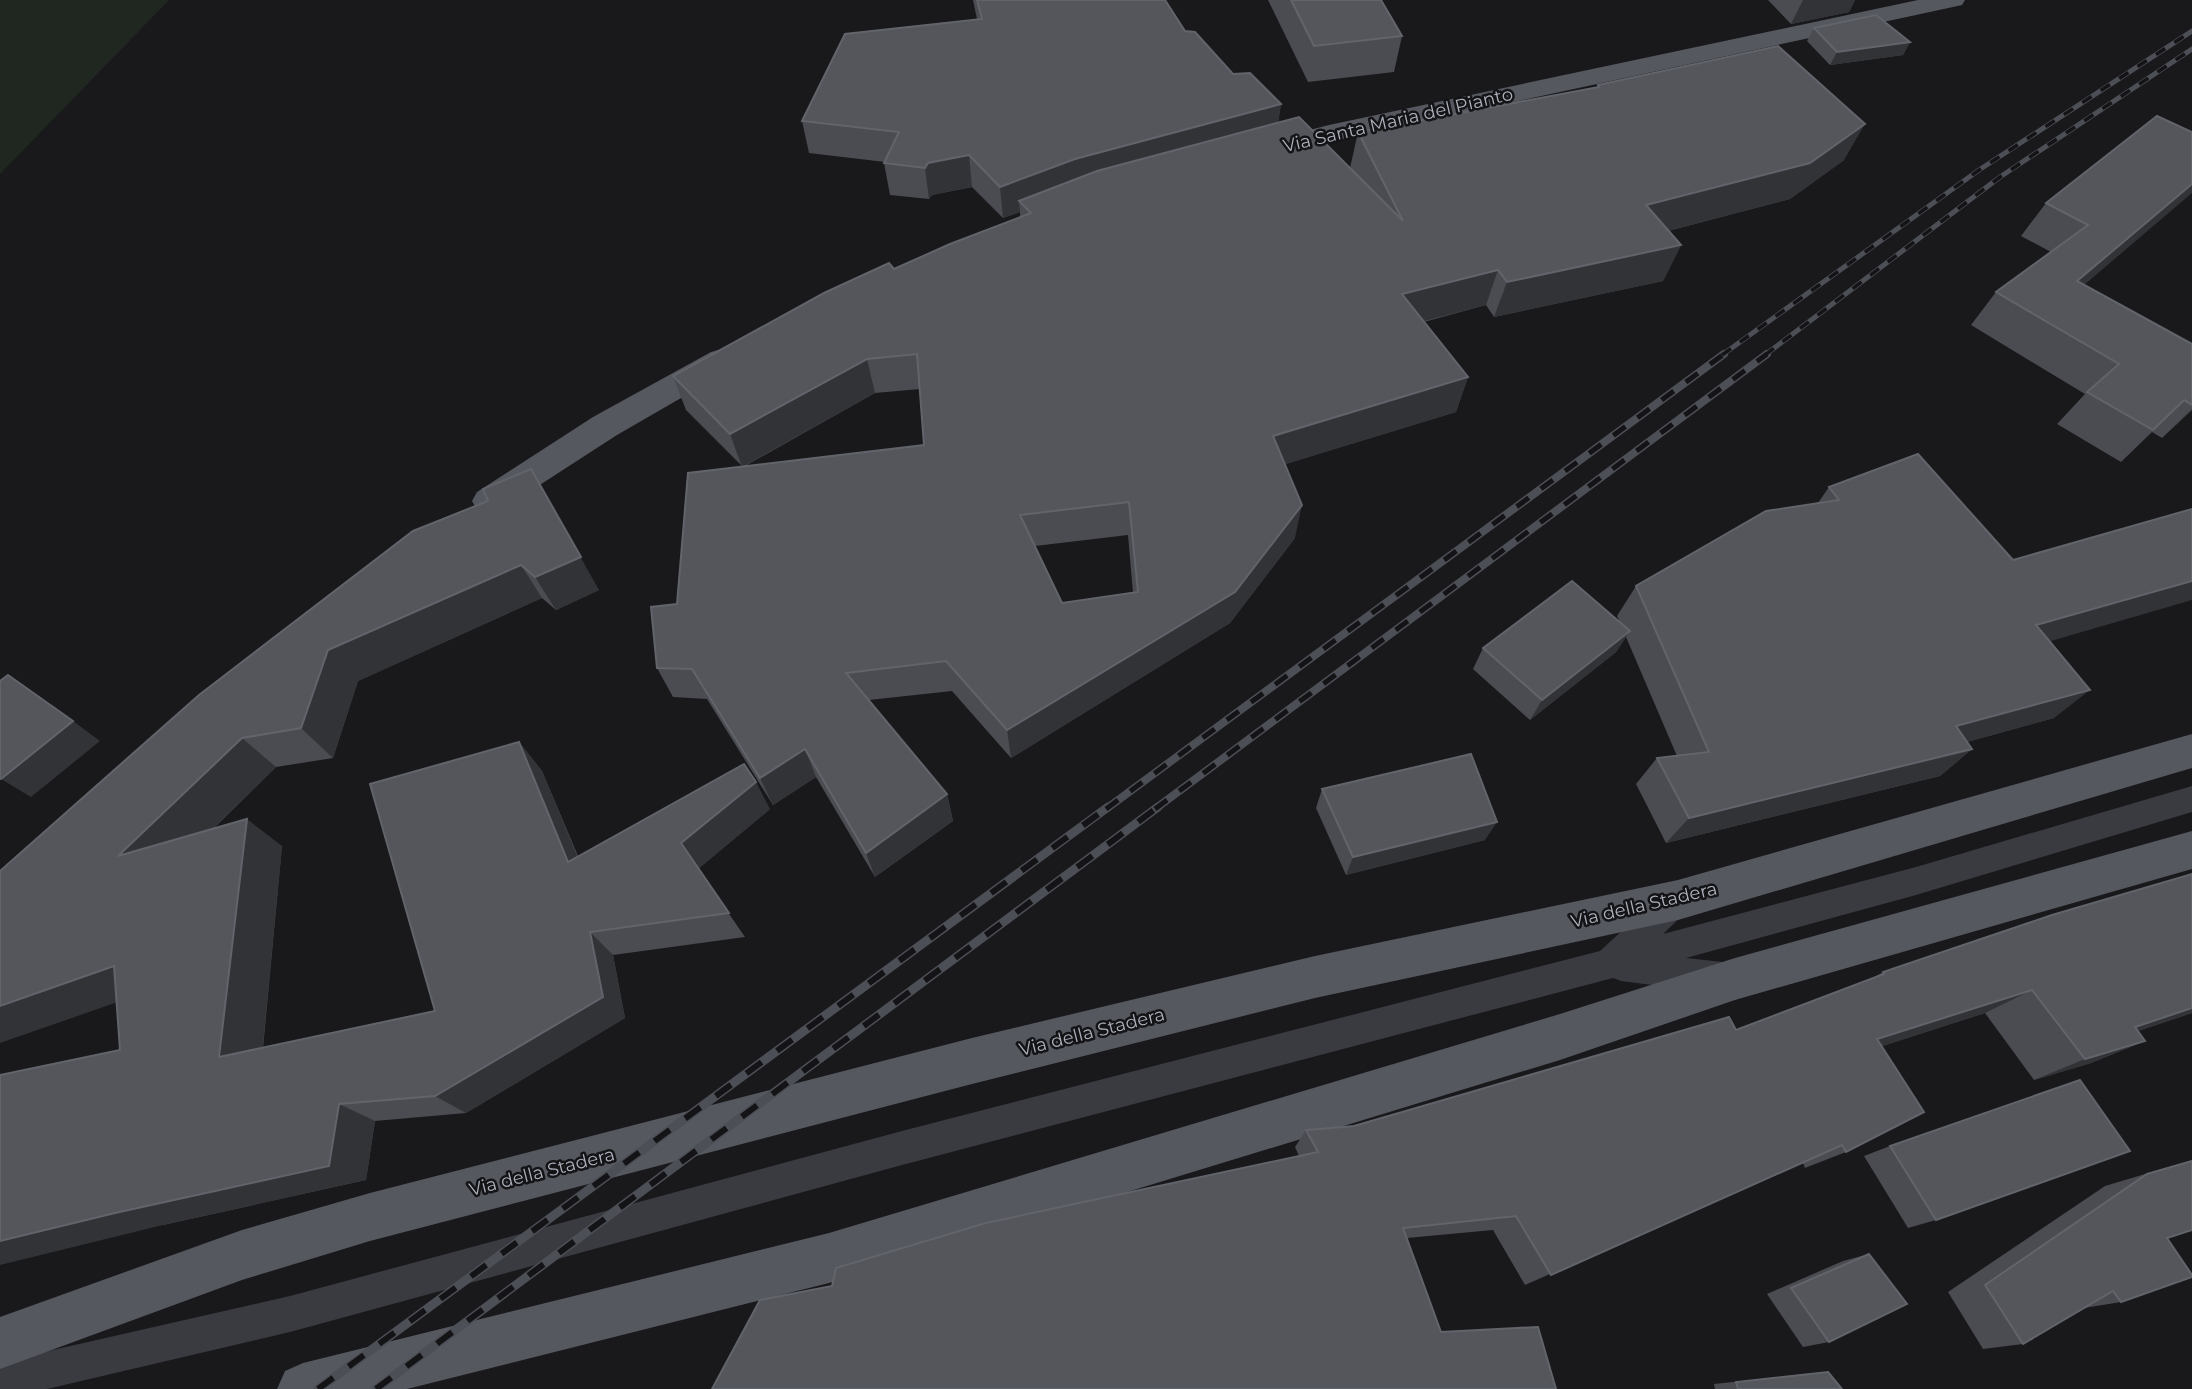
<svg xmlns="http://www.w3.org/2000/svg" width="2192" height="1389" viewBox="0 0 2192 1389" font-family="Montserrat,sans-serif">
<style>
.green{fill:#1f2720}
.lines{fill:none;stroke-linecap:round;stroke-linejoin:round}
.lane{fill:#3a3b41;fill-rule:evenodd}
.primary{fill:#565860;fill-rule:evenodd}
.rail-far2-casing{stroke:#4d4f56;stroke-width:5}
.rail-far1-casing{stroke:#4d4f56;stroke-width:8}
.rail-casing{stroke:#4d4f56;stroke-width:9}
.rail-far2{stroke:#141417;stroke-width:3.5;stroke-dasharray:11;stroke-linecap:butt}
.rail-far1{stroke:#141417;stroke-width:5;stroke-dasharray:15;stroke-linecap:butt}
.rail{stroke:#141417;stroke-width:6;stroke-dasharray:19;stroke-linecap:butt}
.wall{fill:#4a4c51;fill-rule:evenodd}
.shaded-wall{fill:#323337}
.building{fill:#55565c;stroke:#62646b;stroke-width:2;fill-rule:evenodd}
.labels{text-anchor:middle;stroke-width:5;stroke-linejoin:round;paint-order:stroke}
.street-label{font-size:18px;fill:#acb0bb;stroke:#141417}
</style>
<rect width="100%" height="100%" fill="#19191c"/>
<!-- green -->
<path class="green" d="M 0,0 L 169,0 L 0,174 Z"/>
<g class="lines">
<!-- lane -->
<path class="lane" d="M 2192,786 L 2192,812 L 1916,895 L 1686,958 L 1723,962 L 1734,967 L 1739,978 L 1734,989 L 1723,994 L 1621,981 L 1613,978 L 902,1165 L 290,1332 L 47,1389 L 0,1389 L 0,1362 L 290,1296 L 902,1131 L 1600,951 L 1664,892 L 1675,887 L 1686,892 L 1690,902 L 1686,912 L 1663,934 L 1916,867 Z"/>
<!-- primary -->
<g class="primary">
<path d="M 1918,0 L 1965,0 L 1962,5 L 1953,7 L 1333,141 L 1266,159 L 1256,156 L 1252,150 L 1256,144 L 1329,125 Z"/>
<path d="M 722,349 L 733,352 L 738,360 L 733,368 L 617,435 L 501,510 L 489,514 L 477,510 L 472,501 L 477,492 L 593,417 L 711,352 Z"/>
<path d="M 2192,734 L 2192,768 L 1678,920 L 1315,998 L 972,1084 L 370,1241 L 242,1280 L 0,1369 L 0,1317 L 242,1230 L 370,1193 L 972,1038 L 1315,956 L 1678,880 Z"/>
<path d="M 2192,831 L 2192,869 L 1735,1000 L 1560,1060 L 829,1283 L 407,1389 L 277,1389 L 285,1371 L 303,1363 L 829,1233 L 1560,1014 L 1735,958 Z"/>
</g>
<defs>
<g id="rail-far2">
<path d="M 1722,355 L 1979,170 L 2192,31"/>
<path d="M 1765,355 L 2000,177 L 2192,49"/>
</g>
<g id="rail-far1">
<path d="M 1106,809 L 1724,354"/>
<path d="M 1155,809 L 1767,354"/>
</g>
<g id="rail">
<path d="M 318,1389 L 1108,807"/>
<path d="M 376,1389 L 1158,807"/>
</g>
</defs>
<!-- rail-far2 casing -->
<use href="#rail-far2" class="rail-far2-casing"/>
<!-- rail-far1 casing -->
<use href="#rail-far1" class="rail-far1-casing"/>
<!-- rail casing -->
<use href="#rail" class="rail-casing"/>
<!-- rail-far2 -->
<use href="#rail-far2" class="rail-far2"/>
<!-- rail-far1 -->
<use href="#rail-far1" class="rail-far1"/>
<!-- rail -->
<use href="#rail" class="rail"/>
</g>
<!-- wall -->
<g class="wall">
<path d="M 973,0 L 1165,0 L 1185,31 L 1233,74 L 1281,104 L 1278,123 L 1351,169 L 1350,168 L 1358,132 L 1597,87 L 1598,85 L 1844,160 L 1790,199 L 1668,231 L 1681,245 L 1663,281 L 1494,317 L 1486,305 L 1424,322 L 1468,377 L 1456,412 L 1285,464 L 1295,538 L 1230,623 L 1011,758 L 952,691 L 869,700 L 947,794 L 953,821 L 875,877 L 816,777 L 773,805 L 707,699 L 673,697 L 657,668 L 677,604 L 742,466 L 686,410 L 673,376 L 894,269 L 1020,218 L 1020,212 L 1003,218 L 972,187 L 932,195 L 929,199 L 890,195 L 884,163 L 885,162 L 809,153 L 802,121 L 977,19 ZM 920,389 L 924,445 L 745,466 L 875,393 ZM 1128,535 L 1133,593 L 1062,603 L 1035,546 Z"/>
<path d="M 1268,0 L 1381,0 L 1402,36 L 1394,72 L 1308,82 Z"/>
<path d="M 1768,0 L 1855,0 L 1849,12 L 1791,24 Z"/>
<path d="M 1814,28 L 1910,42 L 1903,55 L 1830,65 L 1807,41 Z"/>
<path d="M 2157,116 L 2084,285 L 2192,344 L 2192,410 L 2162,438 L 2152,432 L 2121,462 L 2057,424 L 2085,394 L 1971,325 L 1996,292 L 2051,252 L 2021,236 L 2046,203 Z"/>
<path d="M 1829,487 L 2050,641 L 2054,718 L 1967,742 L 1972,749 L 1940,776 L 1666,843 L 1636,784 L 1657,758 L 1677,756 L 1626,637 L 1616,652 L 1530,720 L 1473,669 L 1483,648 L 1620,622 L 1617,616 L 1636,586 L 1818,503 Z"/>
<path d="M 488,501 L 599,590 L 556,610 L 542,598 L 358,681 L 333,758 L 276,767 L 213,829 L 282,846 L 263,1048 L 435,1011 L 519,742 L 542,771 L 578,856 L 770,809 L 698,869 L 745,937 L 613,955 L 625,1018 L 466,1113 L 375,1121 L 366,1180 L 163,1225 L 120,1050 L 117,1003 L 0,871 Z"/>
<path d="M 1322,789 L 1485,840 L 1346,875 L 1316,808 Z"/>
<path d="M 2192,873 L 2192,1013 L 2138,1031 L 2145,1041 L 2091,1063 L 2034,1080 L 1985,1013 L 1882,1046 L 1846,1152 L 1805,1168 L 1803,1163 L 1525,1285 L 1493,1230 L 1407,1238 L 1441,1332 L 1556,1389 L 832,1286 L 1299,1156 L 1295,1147 L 1306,1130 L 1354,1126 L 1736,1030 L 1871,979 L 1883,972 L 2187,875 Z"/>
<path d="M 1890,1146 L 1936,1220 L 1908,1228 L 1864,1156 Z"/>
<path d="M 2192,1160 L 2192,1230 L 2167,1238 L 2121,1302 L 2084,1308 L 2023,1344 L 1983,1349 L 1948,1292 L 2105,1186 Z"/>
<path d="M 1869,1254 L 1829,1342 L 1803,1347 L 1767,1294 L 1843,1261 Z"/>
<path d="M 1828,1372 L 1842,1389 L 1715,1389 L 1714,1384 Z"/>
</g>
<!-- shaded-wall -->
<g class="shaded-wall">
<path d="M 1803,0 L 1855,0 L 1849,12 L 1791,24 Z"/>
<path d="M 1910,42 L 1903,55 L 1830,65 L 1837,52 Z"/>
<path d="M 1281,104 L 1276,136 L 1019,201 L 1020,212 L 1003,218 L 1000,187 L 1075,159 Z"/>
<path d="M 1865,124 L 1844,160 L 1790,199 L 1630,241 L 1646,205 Z"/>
<path d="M 969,155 L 972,187 L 932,195 L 929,199 L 925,168 L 928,163 Z"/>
<path d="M 2192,184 L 2192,193 L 2050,314 L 2077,281 Z"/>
<path d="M 1681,245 L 1663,281 L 1494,317 L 1507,282 Z"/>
<path d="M 1498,270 L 1486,305 L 1393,329 L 1402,294 Z"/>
<path d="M 867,359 L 875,393 L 742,467 L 730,434 Z"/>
<path d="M 1468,377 L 1456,412 L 1267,470 L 1273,436 Z"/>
<path d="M 2192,409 L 2192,410 L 2162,438 Z"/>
<path d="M 531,469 L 599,590 L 556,610 L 535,577 Z"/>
<path d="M 1302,505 L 1295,538 L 1230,623 L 1011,758 L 1007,730 Z"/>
<path d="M 521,565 L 542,598 L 358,681 L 333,758 L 301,728 L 328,650 Z"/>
<path d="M 2192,581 L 2192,600 L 2003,655 L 2036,625 Z"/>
<path d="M 1630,631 L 1616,652 L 1530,720 L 1542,700 Z"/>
<path d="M 2090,690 L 2054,718 L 1924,754 L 1956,726 Z"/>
<path d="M 73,721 L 100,741 L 31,797 L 1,779 Z"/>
<path d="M 242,738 L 276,767 L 159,881 L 118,856 Z"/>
<path d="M 519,742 L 542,771 L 590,887 L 568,862 Z"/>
<path d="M 805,749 L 816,777 L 773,805 L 760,778 Z"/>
<path d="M 1972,749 L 1940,776 L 1666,843 L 1689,818 Z"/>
<path d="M 756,782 L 770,809 L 698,869 L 681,843 Z"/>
<path d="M 947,794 L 953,821 L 875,877 L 866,853 Z"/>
<path d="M 247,819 L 282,846 L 260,1076 L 219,1057 Z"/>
<path d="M 1497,822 L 1485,840 L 1346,875 L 1353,857 Z"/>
<path d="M 590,932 L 613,955 L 625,1018 L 466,1113 L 435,1096 Z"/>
<path d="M 114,966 L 158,988 L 0,1043 L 0,1006 Z"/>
<path d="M 2032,990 L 1985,1013 L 1837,1061 L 1877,1039 Z"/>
<path d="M 2192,1008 L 2192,1013 L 2082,1049 L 2135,1027 Z"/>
<path d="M 2145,1041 L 2091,1063 L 2034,1080 L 2085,1059 Z"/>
<path d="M 339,1104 L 375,1121 L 366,1180 L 163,1225 L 0,1265 L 0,1241 L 115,1213 Z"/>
</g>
<!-- building -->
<g class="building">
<path d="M 977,0 L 1165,0 L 1185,31 L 1195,32 L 1233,74 L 1250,73 L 1281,104 L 1075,159 L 1000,187 L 969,155 L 928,163 L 925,168 L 884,163 L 899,132 L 802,121 L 845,34 L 982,19 Z"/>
<path d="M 1291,0 L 1381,0 L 1402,36 L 1314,46 Z"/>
<path d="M 1876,15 L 1910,42 L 1837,52 L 1814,28 Z"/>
<path d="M 1778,46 L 1865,124 L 1810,163 L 1646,205 L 1681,245 L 1507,282 L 1498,270 L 1402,294 L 1468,377 L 1273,436 L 1302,505 L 1235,592 L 1007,730 L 946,661 L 846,673 L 947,794 L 866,853 L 805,749 L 760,778 L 692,669 L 657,668 L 651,607 L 677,604 L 688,473 L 924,445 L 917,354 L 867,359 L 730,434 L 673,376 L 824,293 L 889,263 L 894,269 L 950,244 L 1031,213 L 1019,201 L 1097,171 L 1299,117 L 1403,221 L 1358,132 L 1599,87 L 1598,85 ZM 1129,502 L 1138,592 L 1062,603 L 1020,515 Z"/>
<path d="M 2157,116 L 2192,132 L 2192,184 L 2077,281 L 2192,344 L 2192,405 L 2184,400 L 2153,430 L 2087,392 L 2119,364 L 1996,292 L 2088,225 L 2046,203 Z"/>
<path d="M 1918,454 L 2013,560 L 2192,509 L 2192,581 L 2036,625 L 2090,690 L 1956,726 L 1972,749 L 1689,818 L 1657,758 L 1709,752 L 1636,586 L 1766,511 L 1839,500 L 1829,487 Z"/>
<path d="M 531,469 L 581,557 L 535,577 L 521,565 L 328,650 L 301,728 L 242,738 L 118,856 L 247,819 L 219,1057 L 435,1011 L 370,784 L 519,742 L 568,862 L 744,764 L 756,782 L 681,843 L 729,913 L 590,932 L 603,997 L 435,1096 L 339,1104 L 329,1166 L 115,1213 L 0,1241 L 0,1075 L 120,1050 L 114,966 L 0,1006 L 0,871 L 199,695 L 413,531 L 488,501 L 483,489 Z"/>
<path d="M 1572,581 L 1630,631 L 1542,700 L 1483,648 Z"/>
<path d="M 8,675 L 73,721 L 1,779 L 0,778 L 0,681 Z"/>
<path d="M 1471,754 L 1497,822 L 1353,857 L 1322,789 Z"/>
<path d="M 2192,874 L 2192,1008 L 2135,1027 L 2145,1041 L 2085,1059 L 2032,990 L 1877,1039 L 1924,1112 L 1846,1152 L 1842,1145 L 1551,1275 L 1516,1216 L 1403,1228 L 1441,1332 L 1538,1327 L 1556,1389 L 712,1389 L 760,1300 L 832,1286 L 836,1268 L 986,1223 L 1318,1152 L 1306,1130 L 1354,1126 L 1729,1017 L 1736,1030 L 1884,974 L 1883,972 L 2052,915 Z"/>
<path d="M 2080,1080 L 2130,1151 L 1936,1220 L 1890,1146 Z"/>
<path d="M 2192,1161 L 2192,1230 L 2167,1238 L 2192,1275 L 2192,1277 L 2121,1302 L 2113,1291 L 2023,1344 L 1985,1285 L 2147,1174 Z"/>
<path d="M 1869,1254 L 1907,1304 L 1829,1342 L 1791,1288 Z"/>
<path d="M 1828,1372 L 1842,1389 L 1738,1389 L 1736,1382 Z"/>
</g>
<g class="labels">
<!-- street labels -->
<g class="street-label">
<text transform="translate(1398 120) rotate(-13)" y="6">Via Santa Maria del Pianto</text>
<text transform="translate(1644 905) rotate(-13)" y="6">Via della Stadera</text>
<text transform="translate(1092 1032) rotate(-14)" y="6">Via della Stadera</text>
<text transform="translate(542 1172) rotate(-14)" y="6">Via della Stadera</text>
</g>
</g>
</svg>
